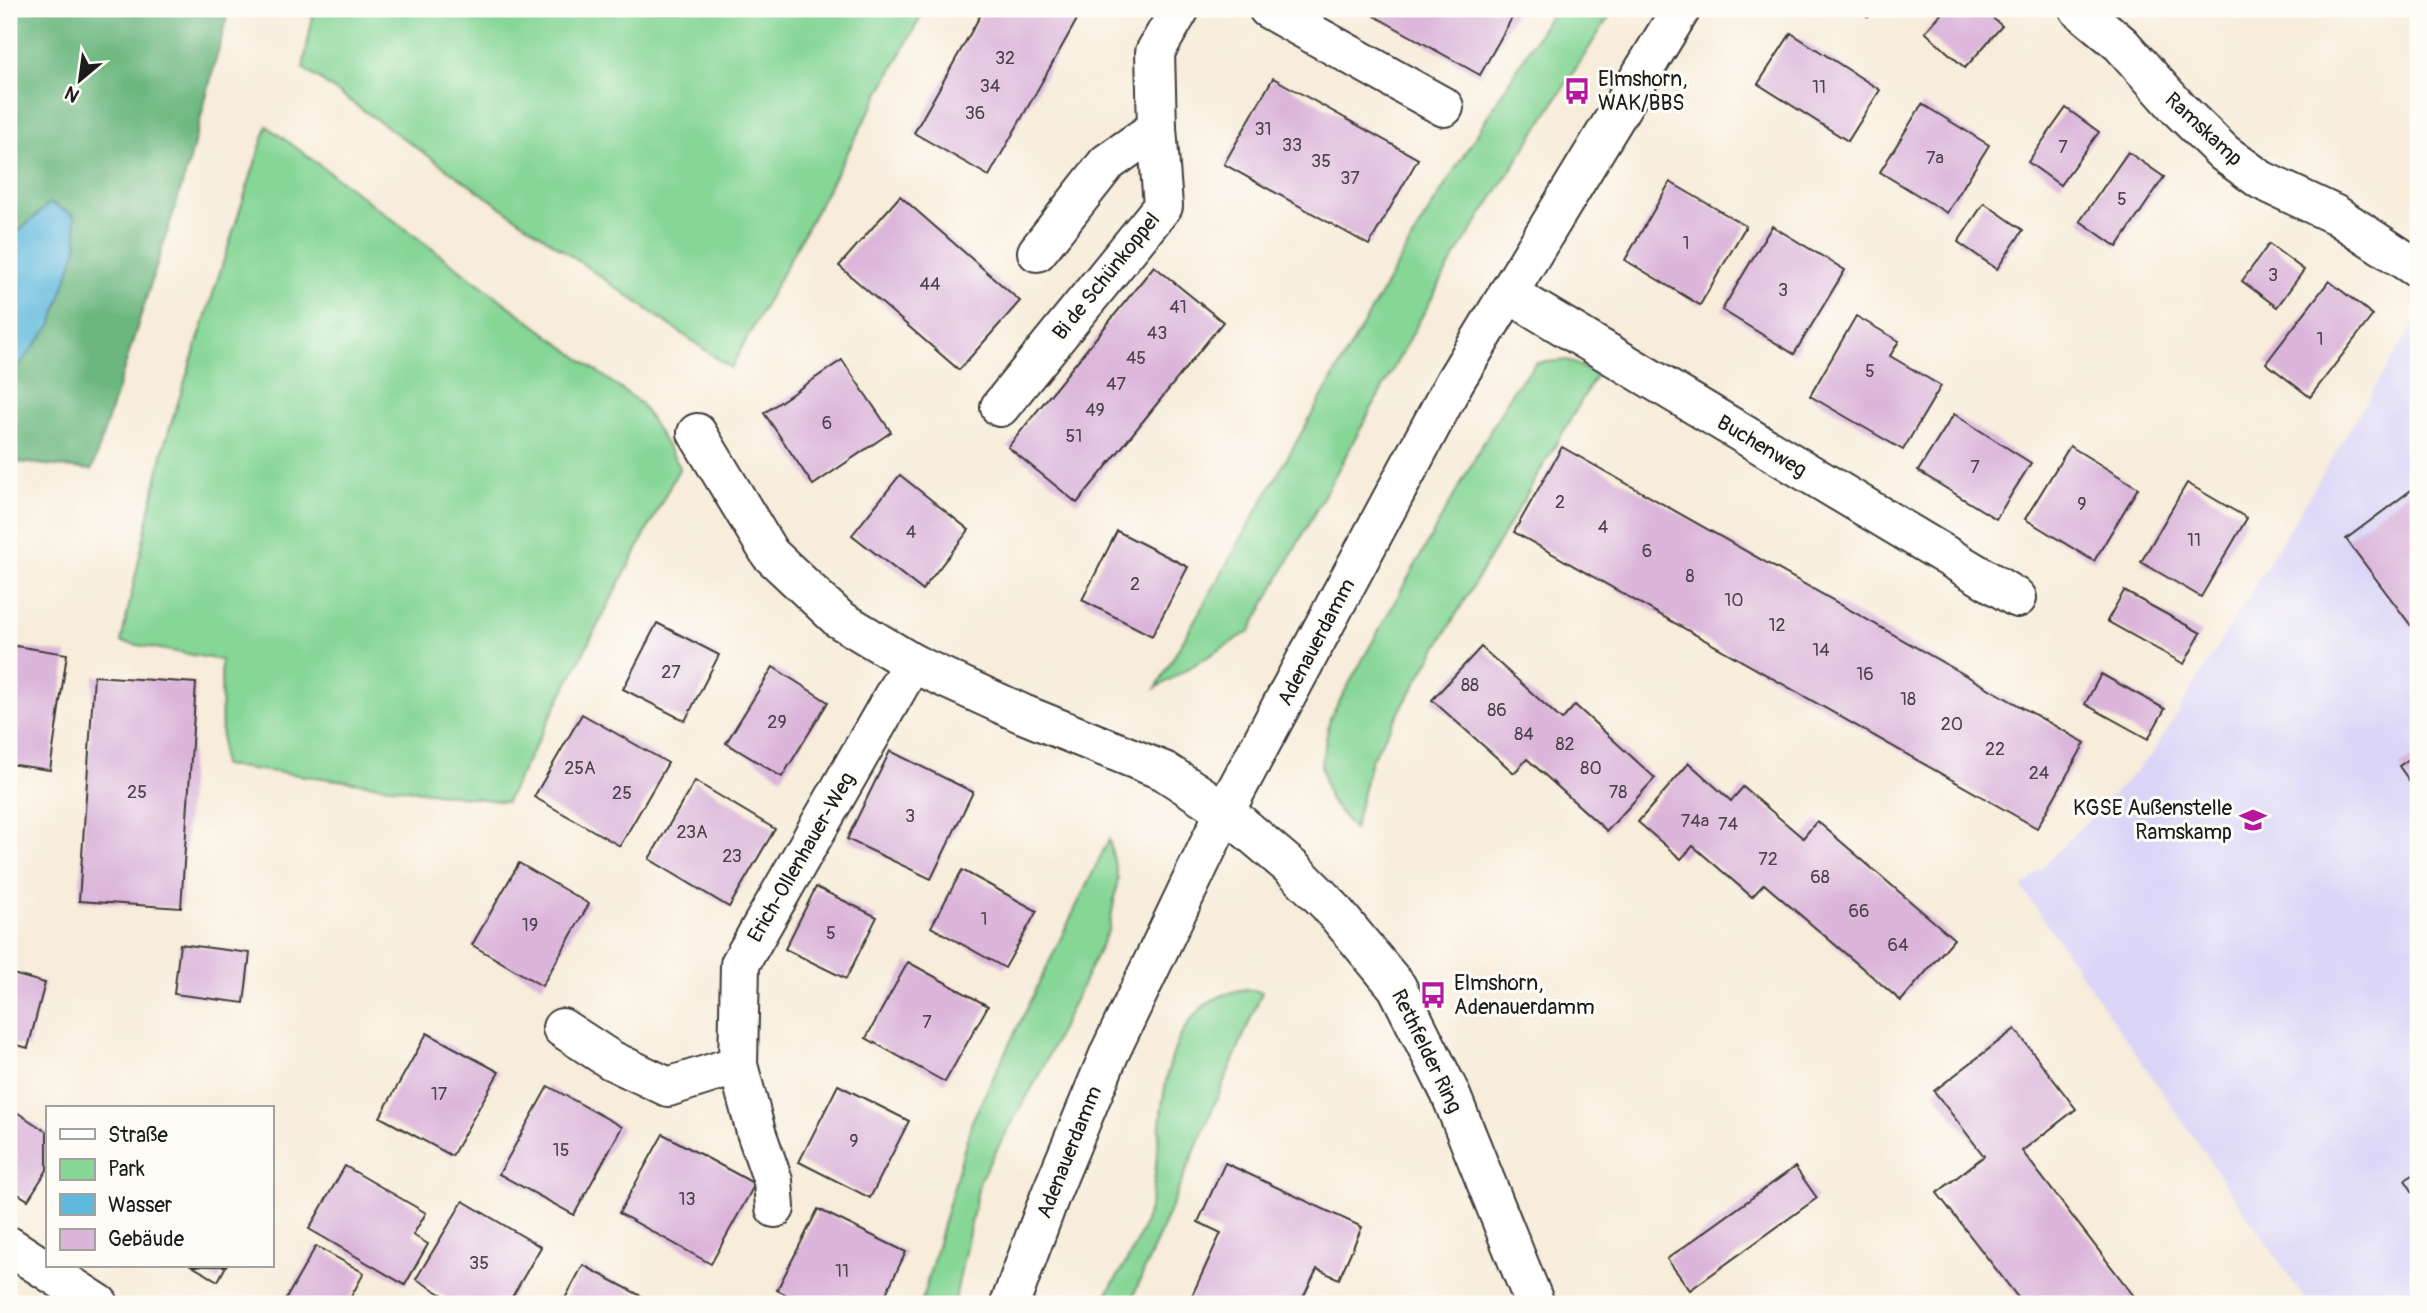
<svg xmlns="http://www.w3.org/2000/svg" width="2427" height="1313" viewBox="0 0 2427 1313" font-family="Pangolin,sans-serif">
<style>
.built{fill:#dbd6f7}
.green{fill:#86d696;stroke:#517959;stroke-width:2}
.forest{fill:#6cb77f;stroke:#446a4e;stroke-width:2}
.water{fill:#5fb8dd;stroke:#3e6a7c;stroke-width:2}
.building{fill:#dbb6da}
.lines{fill:none;stroke-linecap:round;stroke-linejoin:round}
.minor-casing{stroke:#3d3b38;stroke-width:42}
.minor{stroke:#fff;stroke-width:38}
.labels{text-anchor:middle;stroke-width:6;stroke-linejoin:round;paint-order:stroke}
.number-label{font-size:18px;fill:#4c424c}
.poi-label{font-size:21px;fill:#1c1c1c;stroke:#fdfcf7;text-anchor:start}
.street-label{font-size:21px;fill:#1c1c1c;stroke:#fdfcf7}
</style>
<rect width="100%" height="100%" fill="#fdfcf7"/>
<filter id="ink" filterUnits="userSpaceOnUse"><feTurbulence type="fractalNoise" baseFrequency=".0143" numOctaves="2"/><feDisplacementMap in="SourceGraphic" scale="14" xChannelSelector="R" yChannelSelector="G"/><feConvolveMatrix kernelMatrix="1 2 1 2 8 2 1 2 1" color-interpolation-filters="sRGB"/></filter>
<filter id="wash" filterUnits="userSpaceOnUse"><feTurbulence type="fractalNoise" baseFrequency=".00686" numOctaves="4" result="noise"/><feDisplacementMap in="SourceGraphic" scale="28" xChannelSelector="R" yChannelSelector="G"/><feGaussianBlur stdDeviation="1.57" result="paint"/><feColorMatrix in="noise" values="0 0 0 0 0 0 0 0 0 0 0 0 0 0 0 0 0 1.4 0 .05"/><feComposite in="paint" operator="in"/></filter>
<g filter="url(#wash)">
<rect width="100%" height="100%" fill="#f8ecda"/>
<!-- built -->
<path class="built" d="M 2418,317 L 2418,1304 L 2308,1304 L 2022,888 L 2153,753 Z"/>
<!-- green -->
<g class="green">
<path d="M 314,9 L 925,9 L 731,368 L 303,68 Z"/>
<path d="M 1554,9 L 1614,9 L 1451,263 L 1250,631 L 1156,688 L 1412,239 Z"/>
<path d="M 267,126 L 641,404 L 680,467 L 506,802 L 222,765 L 221,660 L 121,642 L 164,446 Z"/>
<path d="M 1567,360 L 1597,374 L 1371,760 L 1354,829 L 1330,801 L 1321,767 L 1330,718 L 1513,390 L 1536,363 Z"/>
<path d="M 1109,839 L 1118,879 L 1109,929 L 1038,1077 L 980,1179 L 954,1304 L 921,1304 L 972,1121 Z"/>
<path d="M 1246,989 L 1262,992 L 1130,1304 L 1099,1304 C 1120,1274 1141,1242 1150,1205 C 1167,1133 1147,1003 1246,989 Z"/>
</g>
<!-- forest -->
<path class="forest" d="M 9,9 L 229,9 L 189,163 L 92,470 L 9,461 L 9,371 L 17,368 L 18,232 L 9,246 Z"/>
<!-- water -->
<path class="water" d="M 50,203 L 74,215 L 78,244 L 52,324 L 17,368 L 9,371 L 9,246 L 18,232 Z"/>
<g id="blocks">
<!-- building -->
<g class="building">
<path d="M 984,9 L 1083,9 L 989,176 L 914,133 Z"/>
<path d="M 1362,9 L 1517,9 L 1480,75 Z"/>
<path d="M 1857,9 L 1874,9 L 1868,17 Z"/>
<path d="M 1936,9 L 1982,9 L 2002,26 L 1965,68 L 1925,32 L 1941,14 Z"/>
<path d="M 1791,33 L 1880,90 L 1848,141 L 1758,84 Z"/>
<path d="M 1273,78 L 1418,159 L 1369,245 L 1224,164 Z"/>
<path d="M 1922,104 L 1989,145 L 1947,213 L 1880,172 Z"/>
<path d="M 2066,108 L 2099,132 L 2060,185 L 2028,162 Z"/>
<path d="M 2128,152 L 2164,177 L 2117,247 L 2080,221 Z"/>
<path d="M 1670,182 L 1746,226 L 1700,305 L 1625,260 Z"/>
<path d="M 900,196 L 1020,301 L 959,370 L 839,266 Z"/>
<path d="M 1984,203 L 2023,230 L 1997,269 L 1958,242 Z"/>
<path d="M 1772,226 L 1845,270 L 1794,354 L 1722,310 Z"/>
<path d="M 2269,244 L 2304,270 L 2277,307 L 2242,281 Z"/>
<path d="M 1154,266 L 1223,322 L 1077,503 L 1008,447 Z"/>
<path d="M 2329,281 L 2373,315 L 2310,397 L 2266,363 Z"/>
<path d="M 1856,316 L 1899,341 L 1890,356 L 1941,386 L 1903,450 L 1810,396 Z"/>
<path d="M 842,360 L 891,432 L 813,485 L 764,413 Z"/>
<path d="M 1954,414 L 2031,463 L 1996,519 L 1918,471 Z"/>
<path d="M 2070,446 L 2138,488 L 2094,561 L 2025,519 Z"/>
<path d="M 1562,447 L 2085,743 L 2037,828 L 1514,532 Z"/>
<path d="M 900,475 L 969,530 L 922,590 L 852,535 Z"/>
<path d="M 2187,483 L 2247,518 L 2201,597 L 2141,562 Z"/>
<path d="M 2418,485 L 2418,635 L 2346,539 Z"/>
<path d="M 1117,531 L 1188,567 L 1152,636 L 1082,600 Z"/>
<path d="M 2124,591 L 2201,633 L 2184,664 L 2107,621 Z"/>
<path d="M 657,623 L 719,655 L 685,721 L 623,689 Z"/>
<path d="M 9,645 L 67,654 L 50,770 L 9,764 Z"/>
<path d="M 1481,647 L 1562,720 L 1575,705 L 1655,778 L 1607,831 L 1527,759 L 1514,773 L 1432,700 Z"/>
<path d="M 773,667 L 828,702 L 782,777 L 726,743 Z"/>
<path d="M 2101,674 L 2165,709 L 2148,739 L 2085,704 Z"/>
<path d="M 94,676 L 196,683 L 181,908 L 79,901 Z"/>
<path d="M 582,714 L 668,763 L 620,846 L 534,797 Z"/>
<path d="M 890,751 L 973,792 L 931,879 L 847,839 Z"/>
<path d="M 2418,753 L 2418,793 L 2399,766 Z"/>
<path d="M 1689,763 L 1731,801 L 1743,787 L 1803,838 L 1817,821 L 1954,939 L 1901,1001 L 1764,884 L 1752,897 L 1693,846 L 1681,859 L 1638,822 Z"/>
<path d="M 695,781 L 775,829 L 729,907 L 649,859 Z"/>
<path d="M 519,863 L 589,904 L 542,986 L 472,945 Z"/>
<path d="M 962,870 L 1037,911 L 1005,968 L 931,927 Z"/>
<path d="M 816,887 L 877,917 L 846,979 L 785,949 Z"/>
<path d="M 180,944 L 250,953 L 244,1003 L 174,994 Z"/>
<path d="M 908,962 L 988,1006 L 945,1082 L 866,1038 Z"/>
<path d="M 9,973 L 45,983 L 28,1048 L 9,1043 Z"/>
<path d="M 2015,1029 L 2076,1109 L 2022,1151 L 2140,1304 L 2023,1304 L 1937,1193 L 1984,1156 L 1934,1091 Z"/>
<path d="M 427,1033 L 499,1072 L 452,1156 L 380,1117 Z"/>
<path d="M 838,1085 L 909,1121 L 870,1198 L 799,1162 Z"/>
<path d="M 548,1086 L 622,1127 L 574,1215 L 499,1174 Z"/>
<path d="M 9,1107 L 47,1132 L 47,1170 L 28,1200 L 9,1188 Z"/>
<path d="M 663,1134 L 755,1184 L 711,1264 L 619,1213 Z"/>
<path d="M 1225,1163 L 1362,1227 L 1339,1279 L 1317,1269 L 1300,1304 L 1188,1304 L 1221,1233 L 1198,1222 Z"/>
<path d="M 345,1166 L 426,1213 L 413,1235 L 428,1244 L 405,1285 L 309,1229 Z"/>
<path d="M 1795,1167 L 1817,1198 L 1690,1290 L 1667,1259 Z"/>
<path d="M 2418,1172 L 2418,1200 L 2405,1180 Z"/>
<path d="M 463,1201 L 541,1247 L 508,1304 L 458,1304 L 416,1279 Z"/>
<path d="M 818,1209 L 906,1252 L 881,1304 L 805,1304 L 777,1290 Z"/>
<path d="M 316,1246 L 364,1273 L 347,1304 L 283,1304 Z"/>
<path d="M 583,1265 L 656,1304 L 562,1304 Z"/>
<path d="M 192,1266 L 226,1266 L 218,1281 Z"/>
<path d="M 1166,1298 L 1179,1304 L 1163,1304 Z"/>
</g>
</g>
</g>
<g filter="url(#ink)">
<use href="#blocks" fill-opacity="0" stroke="#3d3b38" stroke-width="2"/>
<g class="lines">
<defs>
<g id="minor">
<path d="M 1268,9 L 1444,107"/>
<path d="M 2079,9 L 2121,44 L 2179,109 L 2224,153 L 2261,180 L 2336,215 L 2418,269"/>
<path d="M 1037,252 L 1107,163 L 1157,128"/>
<path d="M 1508,293 L 2017,598"/>
<path d="M 1000,407 L 1163,206 L 1157,128 L 1155,52 L 1180,9"/>
<path d="M 697,433 L 770,554 L 839,619 L 912,663 L 1023,714 L 1164,771 L 1225,811 L 1292,868 L 1329,905 L 1397,987 L 1450,1093 L 1535,1304"/>
<path d="M 562,1028 L 611,1060 L 668,1087 L 738,1065"/>
<path d="M 775,1208 L 773,1181 L 756,1132 L 738,1065 L 740,964 L 912,663"/>
<path d="M 9,1246 L 99,1304"/>
<path d="M 1010,1304 L 1050,1196 L 1110,1052 L 1225,811 L 1455,381 L 1681,9"/>
</g>
</defs>
<!-- minor casing -->
<use href="#minor" class="minor-casing"/>
<!-- minor -->
<use href="#minor" class="minor"/>
</g>
</g>
<!-- icons -->
<defs>
<symbol id="bus-bare" viewBox="-9 -9 18 18"><path d="M-5-6H5V4H4V6H2V4H-2V6H-4V4H-5ZM-3.5-4V0h7V-4ZM-3.5 1.2v1.5H-2V1.2ZM2 1.2v1.5H3.5V1.2Z" fill="#b5179e" stroke="#fdfcf7" stroke-width="2.5" paint-order="stroke"/></symbol>
<symbol id="school-bare" viewBox="-9 -9 18 18"><path d="M0-5L7-2L0 1L-7-2ZM-4 1L0 2.5L4 1V4Q0 6-4 4Z" fill="#b5179e" stroke="#fdfcf7" stroke-width="2.5" paint-order="stroke"/></symbol>
</defs>
<g fill-rule="evenodd">
<use href="#bus-bare" x="1558" y="72" width="38" height="38"/>
<use href="#school-bare" x="2234" y="801" width="38" height="38"/>
<use href="#bus-bare" x="1414" y="976" width="38" height="38"/>
</g>
<g class="labels">
<!-- number labels -->
<g class="number-label">
<text x="1005" y="64">32</text>
<text x="990" y="92">34</text>
<text x="1819" y="93">11</text>
<text x="975" y="119">36</text>
<text x="1263" y="135">31</text>
<text x="1292" y="151">33</text>
<text x="2063" y="153">7</text>
<text x="1935" y="164">7a</text>
<text x="1321" y="167">35</text>
<text x="1350" y="184">37</text>
<text x="2122" y="205">5</text>
<text x="1686" y="249">1</text>
<text x="2273" y="281">3</text>
<text x="930" y="290">44</text>
<text x="1783" y="296">3</text>
<text x="1178" y="313">41</text>
<text x="1157" y="339">43</text>
<text x="2320" y="345">1</text>
<text x="1136" y="364">45</text>
<text x="1870" y="377">5</text>
<text x="1116" y="390">47</text>
<text x="1095" y="416">49</text>
<text x="827" y="429">6</text>
<text x="1074" y="442">51</text>
<text x="1975" y="473">7</text>
<text x="1560" y="508">2</text>
<text x="2082" y="510">9</text>
<text x="1603" y="533">4</text>
<text x="911" y="538">4</text>
<text x="2194" y="546">11</text>
<text x="1647" y="557">6</text>
<text x="1690" y="582">8</text>
<text x="1135" y="590">2</text>
<text x="1734" y="606">10</text>
<text x="1777" y="631">12</text>
<text x="1821" y="656">14</text>
<text x="671" y="678">27</text>
<text x="1865" y="680">16</text>
<text x="1470" y="691">88</text>
<text x="1908" y="705">18</text>
<text x="1497" y="716">86</text>
<text x="777" y="728">29</text>
<text x="1952" y="730">20</text>
<text x="1524" y="740">84</text>
<text x="1565" y="750">82</text>
<text x="1995" y="755">22</text>
<text x="580" y="774">25A</text>
<text x="1591" y="774">80</text>
<text x="2039" y="779">24</text>
<text x="137" y="798">25</text>
<text x="1618" y="798">78</text>
<text x="622" y="799">25</text>
<text x="910" y="822">3</text>
<text x="1695" y="827">74a</text>
<text x="1728" y="830">74</text>
<text x="692" y="838">23A</text>
<text x="732" y="862">23</text>
<text x="1768" y="865">72</text>
<text x="1820" y="883">68</text>
<text x="1859" y="917">66</text>
<text x="984" y="925">1</text>
<text x="530" y="931">19</text>
<text x="831" y="939">5</text>
<text x="1898" y="951">64</text>
<text x="927" y="1028">7</text>
<text x="439" y="1100">17</text>
<text x="854" y="1147">9</text>
<text x="561" y="1156">15</text>
<text x="687" y="1205">13</text>
<text x="479" y="1269">35</text>
<text x="842" y="1277">11</text>
</g>
<!-- poi labels -->
<g class="poi-label">
<text x="1598" y="86">Elmshorn,<tspan x="1598" dy="24">WAK/BBS</tspan></text>
<text x="2232" y="815" text-anchor="end">KGSE Außenstelle<tspan x="2232" dy="24">Ramskamp</tspan></text>
<text x="1454" y="990">Elmshorn,<tspan x="1454" dy="24">Adenauerdamm</tspan></text>
</g>
<!-- street labels -->
<g class="street-label">
<text transform="translate(2204 129) rotate(43)" y="7">Ramskamp</text>
<text transform="translate(1106 276) rotate(-51)" y="7">Bi de Schünkoppel</text>
<text transform="translate(1762 446) rotate(31)" y="7">Buchenweg</text>
<text transform="translate(1316 642) rotate(-62)" y="7">Adenauerdamm</text>
<text transform="translate(801 857) rotate(-60)" y="7">Erich-Ollenhauer-Weg</text>
<text transform="translate(1427 1051) rotate(64)" y="7">Rethfelder Ring</text>
<text transform="translate(1069 1152) rotate(-68)" y="7">Adenauerdamm</text>
</g>
</g>
<!-- margin -->
<rect width="2427" height="1313" fill="none" stroke="#fdfcf7" stroke-width="35"/>
<!-- legend -->
<rect x="46" y="1106" width="228" height="161" fill="#fdfcf7" stroke="#a3a29f" stroke-width="2"/>
<rect x="60" y="1129" width="35" height="10" fill="#ffffff" stroke="#a3a29f" stroke-width="2"/>
<text x="108" y="1142" font-size="21" fill="#1c1c1c">Straße</text>
<rect x="60" y="1159" width="35" height="21" fill="#86d696" stroke="#a3a29f" stroke-width="2"/>
<text x="108" y="1176" font-size="21" fill="#1c1c1c">Park</text>
<rect x="60" y="1194" width="35" height="21" fill="#5fb8dd" stroke="#a3a29f" stroke-width="2"/>
<text x="108" y="1212" font-size="21" fill="#1c1c1c">Wasser</text>
<rect x="60" y="1229" width="35" height="21" fill="#dbb6da" stroke="#a3a29f" stroke-width="2"/>
<text x="108" y="1246" font-size="21" fill="#1c1c1c">Gebäude</text>
<!-- north arrow -->
<g transform="translate(80 80) rotate(209)" stroke="#fdfcf7" stroke-width="5" paint-order="stroke">
<path d="M0-5L12 26L0 18L-12 26Z" fill="#1c1c1c"/>
<text y="-10" font-size="19" font-weight="bold" text-anchor="middle" fill="#1c1c1c">N</text>
</g>
</svg>
